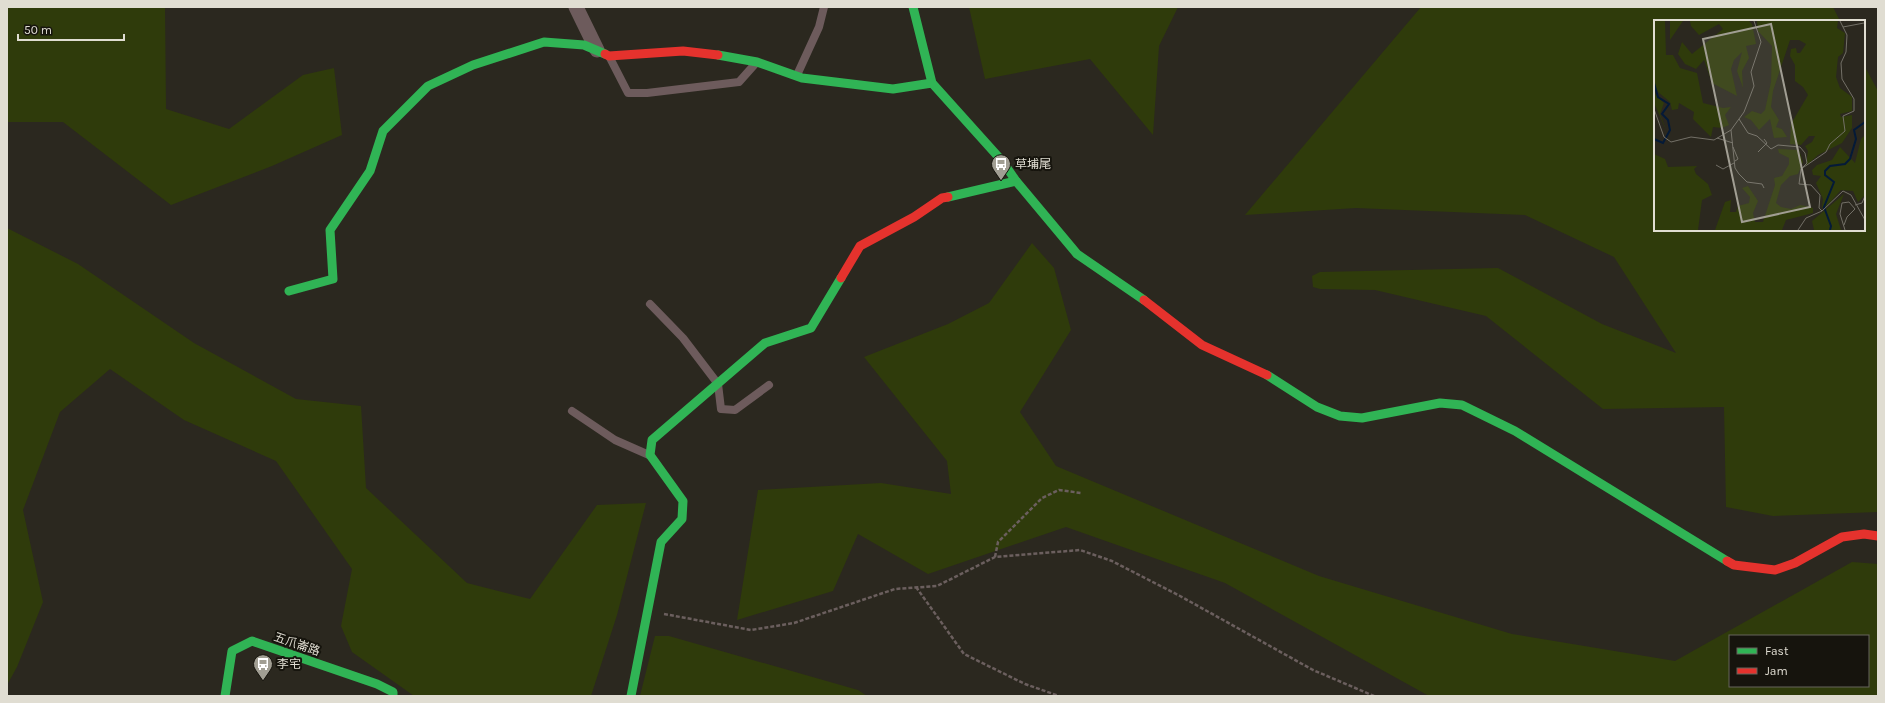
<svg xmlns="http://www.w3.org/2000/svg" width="1885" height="703" viewBox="0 0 1885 703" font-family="Karla,'Noto Sans TC',sans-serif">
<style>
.green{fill:#2f3b0b;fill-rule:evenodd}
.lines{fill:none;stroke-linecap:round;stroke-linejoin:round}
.path{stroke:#6b5f5e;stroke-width:2.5;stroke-dasharray:4 2;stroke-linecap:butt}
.lane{stroke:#6d5b5c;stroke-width:8}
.street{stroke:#6d5b5c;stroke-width:15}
.fast{stroke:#30b455;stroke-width:9}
.jam{stroke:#e5322d;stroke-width:9}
.labels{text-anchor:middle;stroke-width:4;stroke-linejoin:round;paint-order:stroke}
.poi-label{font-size:12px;fill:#e0ddd2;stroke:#16140d;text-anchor:start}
.street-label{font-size:12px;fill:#e0ddd2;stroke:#16140d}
.inset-river{fill:none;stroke:#041a38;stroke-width:2}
.inset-road{fill:none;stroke:#737067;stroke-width:1}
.view{fill:#a19e93;fill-opacity:0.15;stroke:#a19e93;stroke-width:2}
.inset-edge{fill:none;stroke:#e0ddd2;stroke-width:2}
</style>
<rect width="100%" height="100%" fill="#2b281f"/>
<!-- green -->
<g class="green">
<path d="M 7,7 L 165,7 L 166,109 L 229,129 L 303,75 L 334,68 L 342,135 L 272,166 L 171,205 L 63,122 L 7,122 Z"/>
<path d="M 969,7 L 1178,7 L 1159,46 L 1153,135 L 1090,59 L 985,79 Z"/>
<path d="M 1421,7 L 1833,7 L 1840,21 L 1655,21 L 1655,230 L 1864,230 L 1864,65 L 1878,91 L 1878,512 L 1773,516 L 1726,507 L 1724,407 L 1603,409 L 1486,316 L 1375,290 L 1320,289 L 1313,287 L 1312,276 L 1320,272 L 1498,268 L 1602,324 L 1676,353 L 1614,257 L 1525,215 L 1356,208 L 1245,215 Z"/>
<path d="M 7,228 L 78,264 L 194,343 L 296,399 L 361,406 L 366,488 L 467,583 L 530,599 L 597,505 L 646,503 L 617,615 L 591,696 L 414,696 L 352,652 L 341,626 L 352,569 L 276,461 L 184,420 L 110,369 L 60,412 L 23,510 L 43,602 L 17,667 L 7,685 Z"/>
<path d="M 1032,243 L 1054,268 L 1071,330 L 1020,412 L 1056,466 L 1319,576 L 1512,634 L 1675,661 L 1852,562 L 1878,564 L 1878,696 L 1429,696 L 1225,583 L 1066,527 L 928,574 L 858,534 L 833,591 L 737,620 L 758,490 L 881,483 L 951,494 L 947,461 L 864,357 L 948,324 L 989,303 ZM 1730,636 L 1868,636 L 1868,686 L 1730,686 Z"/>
<path d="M 655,636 L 669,636 L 858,690 L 867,696 L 640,696 Z"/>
</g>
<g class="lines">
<!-- path -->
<g class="path">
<path d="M 995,557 L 998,542 L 1042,498 L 1059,490 L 1081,493"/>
<path d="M 916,587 L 964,654 L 1025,684 L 1059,696"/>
<path d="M 664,614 L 751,630 L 794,623 L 895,589 L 937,586 L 995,557 L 1080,550 L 1112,561 L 1180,596 L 1313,670 L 1374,696"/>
</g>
<!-- lane -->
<g class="lane">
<path d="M 610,58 L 628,93 L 647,93 L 739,82 L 755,64"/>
<path d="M 797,75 L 819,27 L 824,7"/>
<path d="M 650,304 L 683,338 L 718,384 L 721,409 L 735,410 L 769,385"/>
<path d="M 572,411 L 615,440 L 649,455"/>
</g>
<!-- street -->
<path class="street" d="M 576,7 L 597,50"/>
<!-- fast -->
<g class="fast">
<path d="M 913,7 L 932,83 L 1003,162 L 1016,181 L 1077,254 L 1144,300"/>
<path d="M 718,55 L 757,62 L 802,78 L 893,89 L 932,83"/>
<path d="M 948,197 L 1016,181"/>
<path d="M 289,291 L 333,279 L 330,230 L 370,171 L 383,131 L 428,86 L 473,65 L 544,42 L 584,45 L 605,54"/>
<path d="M 1267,375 L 1317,407 L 1340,416 L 1362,418 L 1440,403 L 1462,405 L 1515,431 L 1727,561"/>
<path d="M 225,696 L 232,651 L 252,641 L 377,684 L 393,692 L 393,696"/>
<path d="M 631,696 L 661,542 L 682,519 L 683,501 L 650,455 L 652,440 L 765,343 L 811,328 L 841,278"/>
</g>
<!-- jam -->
<g class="jam">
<path d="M 605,54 L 609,56 L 683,51 L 718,55"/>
<path d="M 841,278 L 860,246 L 914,217 L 942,198 L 948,197"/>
<path d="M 1144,300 L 1202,345 L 1267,375"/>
<path d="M 1727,561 L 1734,565 L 1775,570 L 1795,563 L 1842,537 L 1864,534 L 1878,536"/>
</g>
</g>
<!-- icons -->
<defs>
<symbol id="bus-pin" viewBox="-11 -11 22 30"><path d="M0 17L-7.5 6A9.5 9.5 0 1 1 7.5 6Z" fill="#a19e93" stroke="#16140d"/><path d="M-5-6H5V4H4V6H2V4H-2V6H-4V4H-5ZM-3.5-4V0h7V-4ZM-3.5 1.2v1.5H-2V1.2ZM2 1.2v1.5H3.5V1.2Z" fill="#fff"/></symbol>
</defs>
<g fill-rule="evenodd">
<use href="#bus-pin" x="990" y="153" width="22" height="30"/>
<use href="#bus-pin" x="252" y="653" width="22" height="30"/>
</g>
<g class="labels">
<!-- poi labels -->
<g class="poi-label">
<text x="1015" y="168">草埔尾</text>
<text x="277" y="668">李宅</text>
</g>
<!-- street labels -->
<g class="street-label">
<text transform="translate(297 644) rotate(19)" y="4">五爪崙路</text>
</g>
</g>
<!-- overview -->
<g transform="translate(1654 20)">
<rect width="211" height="211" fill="#2b281f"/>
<path d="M 0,1 L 11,1 L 12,35 L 19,35 L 26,48 L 43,53 L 49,83 L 69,88 L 77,87 L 71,95 L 75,105 L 68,108 L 59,107 L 57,117 L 39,99 L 40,92 L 25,83 L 24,89 L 18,90 L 16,82 L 4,72 L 0,65 ZM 16,1 L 29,1 L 16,20 ZM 36,1 L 95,1 L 98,4 L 102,24 L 92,26 L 95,38 L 88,51 L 89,68 L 83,51 L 88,32 L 80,40 L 77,49 L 83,76 L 58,63 L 50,40 L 42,49 L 31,44 L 24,34 L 28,22 L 38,34 L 69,9 L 65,4 L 45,15 L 37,6 ZM 103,1 L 184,1 L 183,8 L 191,13 L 189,33 L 184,37 L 182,57 L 186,68 L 198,77 L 198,91 L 186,94 L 187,97 L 198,95 L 198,108 L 188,123 L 164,135 L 152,146 L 154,131 L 151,126 L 158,122 L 161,116 L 155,116 L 147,125 L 136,124 L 137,104 L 154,75 L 149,67 L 141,61 L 141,45 L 136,36 L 137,29 L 142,28 L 143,33 L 146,33 L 152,24 L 145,20 L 136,20 L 119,71 L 117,87 L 125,100 L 122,107 L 128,109 L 133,117 L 120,118 L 116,99 L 105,110 L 97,100 L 90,97 L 98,91 L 107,94 L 111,90 L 117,62 L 118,26 L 104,11 ZM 0,73 L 10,83 L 6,94 L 13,112 L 0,83 ZM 211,115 L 211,175 L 204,182 L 199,171 L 187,170 L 171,188 L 168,187 L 169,179 L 162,163 L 167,156 L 159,155 L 158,150 L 163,145 L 178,140 L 186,127 L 201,143 L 207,119 ZM 124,129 L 145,130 L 149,142 L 144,154 L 136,156 L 127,165 L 122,183 L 127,187 L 137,189 L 146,185 L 152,186 L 159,188 L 159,193 L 132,200 L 128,210 L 61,210 L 71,182 L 77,180 L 76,192 L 82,192 L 84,186 L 95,183 L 96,177 L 88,168 L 94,166 L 104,181 L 99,193 L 101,202 L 109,202 L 121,165 L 120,158 L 128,156 L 135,144 L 135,138 L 125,133 ZM 0,134 L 11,139 L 14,147 L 43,146 L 40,149 L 42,154 L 54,164 L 58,175 L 48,180 L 44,210 L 0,210 ZM 190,174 L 182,194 L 187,210 L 160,210 L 158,201 Z" fill="#2f3b0b"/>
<path class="inset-river" d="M 211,7 L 211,36M 0,63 L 4,77 L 15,84 L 8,94 L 14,100 L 16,110 L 9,123 L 0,119M 176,210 L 177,206 L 170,187 L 180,162 L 171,155 L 171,151 L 176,146 L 191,144 L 196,139 L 202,119 L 200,110 L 211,102"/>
<path class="inset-road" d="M 186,1 L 193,15 L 192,32 L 187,43 L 188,59 L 200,79 L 200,91 L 189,96 L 191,111 L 176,124 L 172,132 L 147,149 L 145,164 L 157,165 L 166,175 L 165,188 L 168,191 L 189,171 L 197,175 L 211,200M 189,7 L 210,3M 0,89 L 10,117 L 17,122 L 37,117 L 60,120 L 77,110 L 90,92 L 100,66 L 97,52 L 107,22 L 100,1M 85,99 L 94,113 L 103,116 L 117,129 L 124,125 L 146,127 L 151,133 L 153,143 L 147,149M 77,110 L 81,148 L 85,154 L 93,162 L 108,164 L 110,168M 63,118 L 79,123M 79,127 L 84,139 L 81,141M 104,132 L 113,123 L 110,119M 62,145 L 69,149 L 80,143M 201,185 L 208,183 L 211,176M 190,205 L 193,197 L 201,189M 144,210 L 152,198 L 168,191M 191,210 L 186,194 L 188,183 L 195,182 L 201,189"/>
<path class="view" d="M 117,4 L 156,187 L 88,202 L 49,19 Z"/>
<rect width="211" height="211" class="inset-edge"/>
</g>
<!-- border -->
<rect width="1885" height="703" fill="none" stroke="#e0ddd2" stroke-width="16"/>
<!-- legend -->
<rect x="1729" y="635" width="140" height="52" fill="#16140d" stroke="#67645c"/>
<rect x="1737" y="648" width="20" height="6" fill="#30b455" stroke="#67645c"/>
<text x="1765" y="655" font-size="12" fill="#e0ddd2">Fast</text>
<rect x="1737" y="668" width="20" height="6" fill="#e5322d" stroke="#67645c"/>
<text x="1765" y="675" font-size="12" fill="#e0ddd2">Jam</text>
<!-- scale -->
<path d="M18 34v6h106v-6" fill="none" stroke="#e0ddd2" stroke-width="2"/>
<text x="24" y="34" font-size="12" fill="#e0ddd2" stroke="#16140d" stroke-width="3" paint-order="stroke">50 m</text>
</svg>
